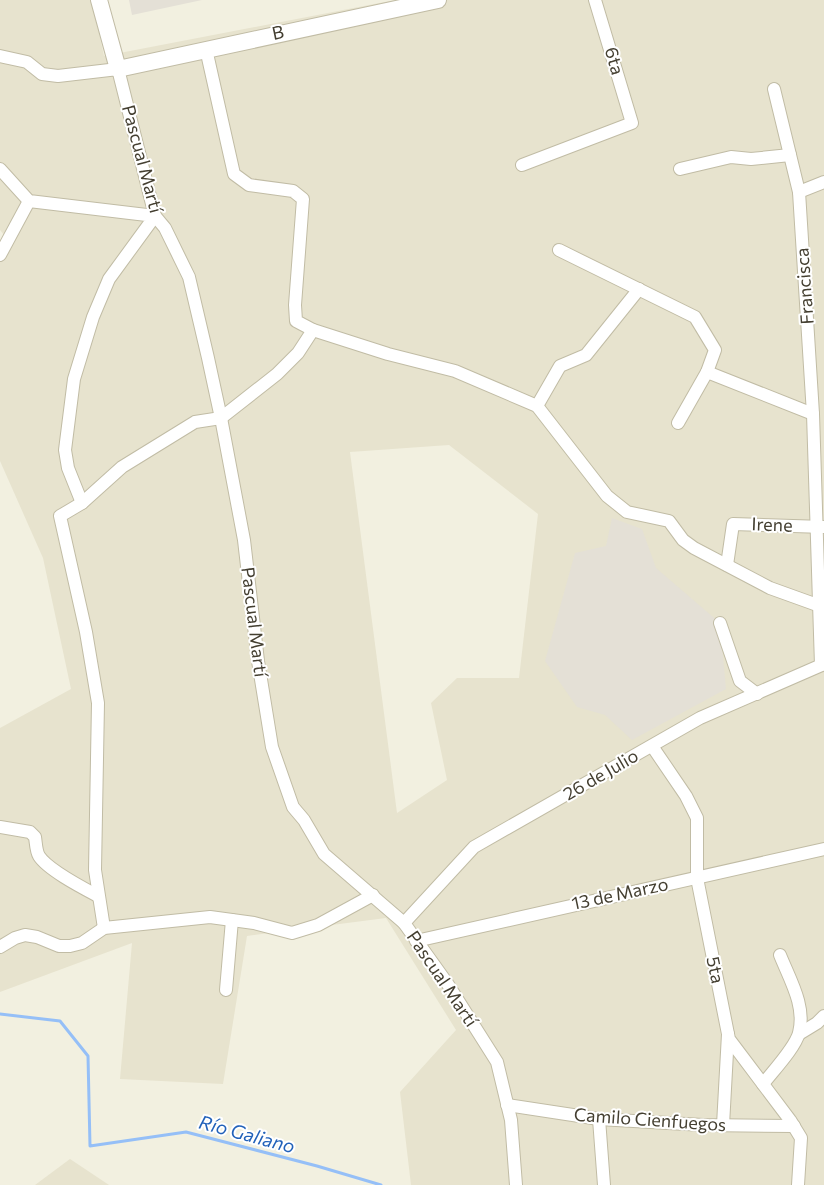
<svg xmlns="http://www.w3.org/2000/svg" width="824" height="1185" viewBox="0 0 824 1185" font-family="Commissioner,sans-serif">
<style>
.residential{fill:#e7e3ce;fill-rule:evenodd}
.industrial{fill:#e4e0d6}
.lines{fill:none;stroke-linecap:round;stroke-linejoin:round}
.stream{stroke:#95bff7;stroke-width:3}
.minor-casing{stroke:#c1bca5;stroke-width:14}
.tertiary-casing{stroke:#c1bca5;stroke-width:18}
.minor{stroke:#fff;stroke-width:12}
.tertiary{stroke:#fff;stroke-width:16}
.labels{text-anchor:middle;stroke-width:4;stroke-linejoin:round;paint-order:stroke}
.street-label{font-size:18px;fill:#443f31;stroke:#fff}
.water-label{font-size:19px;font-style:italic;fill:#2161b9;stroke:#fff}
</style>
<rect width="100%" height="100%" fill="#f2f0e0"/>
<!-- residential -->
<g class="residential">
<path d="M 0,0 L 92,0 L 104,56 L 395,0 L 824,0 L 824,1185 L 411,1185 L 400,1092 L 456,1030 L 386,918 L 247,936 L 223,1084 L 120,1079 L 132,943 L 0,992 L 0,728 L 71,689 L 43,558 L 0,461 L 0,246 L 5,236 L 0,230 ZM 449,445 L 538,514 L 519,678 L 457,678 L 431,703 L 447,780 L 397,813 L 350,452 Z"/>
<path d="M 70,1159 L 109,1185 L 35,1185 Z"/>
</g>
<!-- industrial -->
<g class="industrial">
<path d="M 129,0 L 202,0 L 132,15 Z"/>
<path d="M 612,518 L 642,529 L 656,568 L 720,623 L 726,689 L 632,740 L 605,715 L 577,707 L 545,661 L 575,553 L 606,546 Z"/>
</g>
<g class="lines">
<!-- stream -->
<path class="stream" d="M 0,1014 L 60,1021 L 88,1056 L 90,1146 L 186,1132 L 317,1166 L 381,1185"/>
<defs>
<g id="minor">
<path d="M 206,49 L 234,174 L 249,185 L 293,191 L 303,199 L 295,305 L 296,321 L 313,330 L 388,354 L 455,371 L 537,406 L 607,496 L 627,512 L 669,521 L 683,540 L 694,548 L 770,588 L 820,606"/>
<path d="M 0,56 L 27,62 L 42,74 L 58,76 L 118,69 L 155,216 L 165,228 L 189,277 L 208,358 L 221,418 L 244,540 L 258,661 L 272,747 L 293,807 L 304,820 L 324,854 L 404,923 L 447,983 L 497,1062 L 511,1120 L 516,1185"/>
<path d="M 774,89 L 799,192 L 813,414 L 821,665"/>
<path d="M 522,165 L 632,123 L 595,0"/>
<path d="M 0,169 L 29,201 L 155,216 L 109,279 L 93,317 L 74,379 L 65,450 L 68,468 L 82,503"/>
<path d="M 680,169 L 731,157 L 751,159 L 790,155"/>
<path d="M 799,192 L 824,182"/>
<path d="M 559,250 L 695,317 L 715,350 L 707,372 L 678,423"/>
<path d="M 0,255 L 29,201"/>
<path d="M 707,372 L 813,414"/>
<path d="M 537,406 L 560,366 L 586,355 L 639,289"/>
<path d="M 727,565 L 733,524 L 824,527"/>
<path d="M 720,623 L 740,681 L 757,694"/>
<path d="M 652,746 L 686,796 L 697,818 L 697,878 L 729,1039 L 790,1120 L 801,1138 L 798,1185"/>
<path d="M 0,827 L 30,832 L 35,837 C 36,843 36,851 39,856 C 48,870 83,888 98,896"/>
<path d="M 404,923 L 474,847 L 700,718 L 824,664"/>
<path d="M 104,928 L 95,870 L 98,703 L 86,632 L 60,516 L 82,503 L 122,467 L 195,422 L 221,418 L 277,374 L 298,353 L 313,330"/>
<path d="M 416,941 L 824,849"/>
<path d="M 0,947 L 15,938 L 25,935 L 37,937 L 59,946 L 70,946 L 82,943 L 104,928 L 210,917 L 254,923 L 292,933 L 318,925 L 373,895"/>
<path d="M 226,990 L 232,920"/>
<path d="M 799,1034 L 817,1023 L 824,1016"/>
<path d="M 763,1084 C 773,1071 795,1048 799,1033 C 806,1006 790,980 780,955"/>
<path d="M 507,1105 L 599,1119 L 703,1125 L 794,1126"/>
<path d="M 599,1119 L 604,1185"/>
<path d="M 723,1125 L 728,1034"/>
</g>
<path id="tertiary" d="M 99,0 L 118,69 L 438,0"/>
</defs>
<!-- minor casing -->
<use href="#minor" class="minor-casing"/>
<!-- tertiary casing -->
<use href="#tertiary" class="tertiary-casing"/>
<!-- minor -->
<use href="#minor" class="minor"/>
<!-- tertiary -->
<use href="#tertiary" class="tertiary"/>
</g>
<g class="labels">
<!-- street labels -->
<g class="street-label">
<text transform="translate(278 33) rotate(-12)" y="6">B</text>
<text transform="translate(614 61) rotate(74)" y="6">6ta</text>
<text transform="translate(142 159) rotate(75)" y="6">Pascual Martí</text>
<text transform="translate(805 286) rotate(-94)" y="6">Francisca</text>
<text transform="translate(772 525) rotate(2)" y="6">Irene</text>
<text transform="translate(254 622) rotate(83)" y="6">Pascual Martí</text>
<text transform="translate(601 775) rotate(-30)" y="6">26 de Julio</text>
<text transform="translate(620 894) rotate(-12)" y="6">13 de Marzo</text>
<text transform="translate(715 970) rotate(78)" y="6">5ta</text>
<text transform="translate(442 979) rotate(56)" y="6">Pascual Martí</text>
<text transform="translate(650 1120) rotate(4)" y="6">Camilo Cienfuegos</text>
</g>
<!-- water labels -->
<g class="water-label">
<text transform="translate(247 1134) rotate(15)" y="7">Río Galiano</text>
</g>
</g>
</svg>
